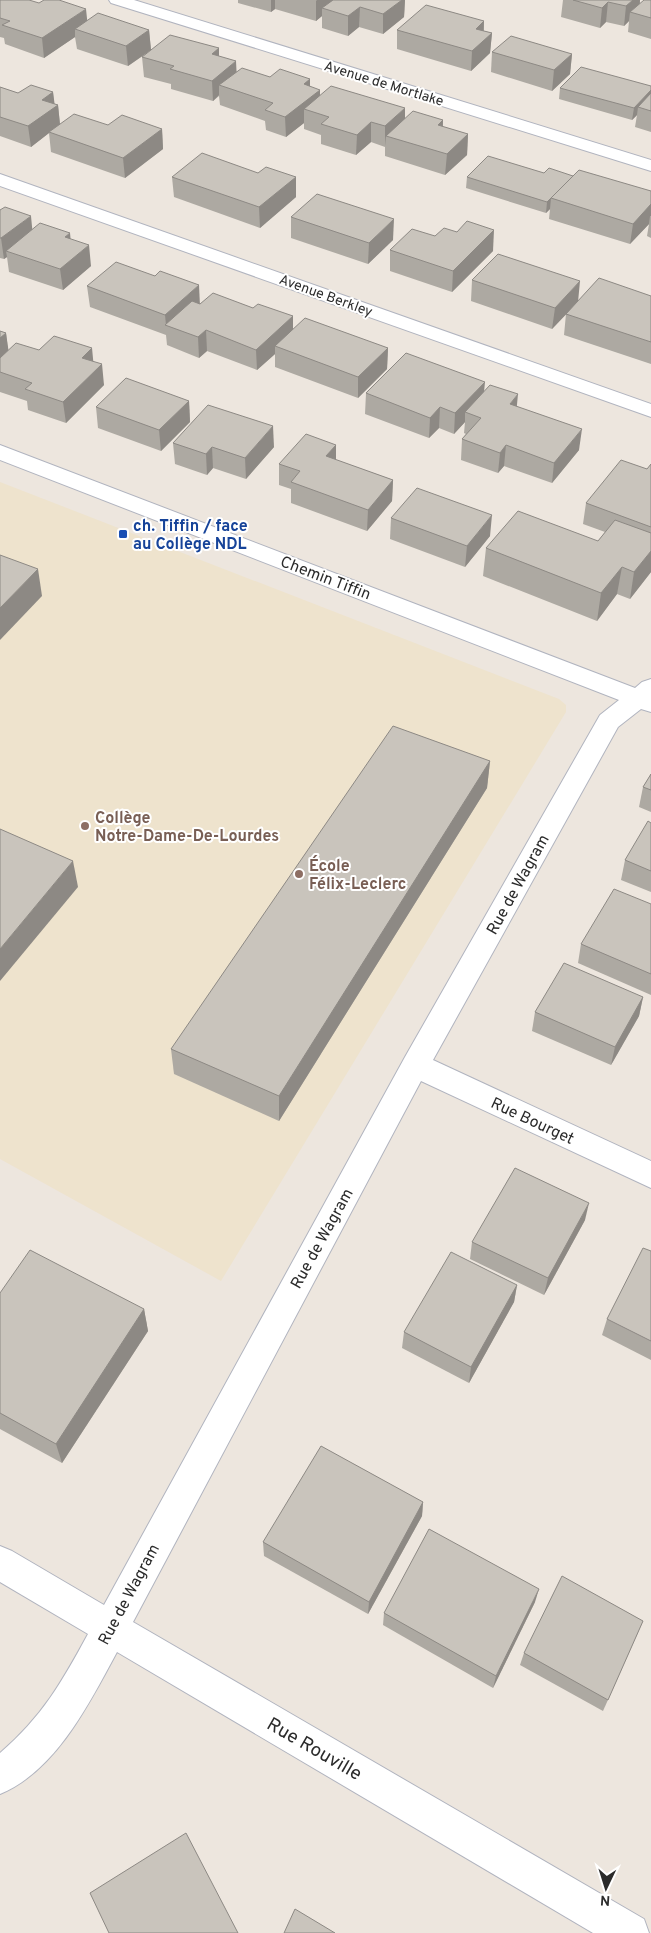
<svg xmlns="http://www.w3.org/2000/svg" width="651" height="1933" viewBox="0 0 651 1933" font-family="Overpass,sans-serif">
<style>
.education{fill:#eee3cd}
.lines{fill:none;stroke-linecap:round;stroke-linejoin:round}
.minor-casing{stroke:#b1b4bf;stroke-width:2}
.minor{fill:#fff;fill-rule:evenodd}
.wall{fill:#ada9a2}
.shaded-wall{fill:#8d8984}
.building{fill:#c9c4bc;stroke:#8d8984}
.transit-dot{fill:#1a4fb4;stroke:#fff;stroke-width:2}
.education-dot{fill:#8d6e63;stroke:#fff;stroke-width:2}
.labels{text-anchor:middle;stroke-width:4;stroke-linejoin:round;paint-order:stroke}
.far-street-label{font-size:14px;fill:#2b2b2b;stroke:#fff}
.transit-label{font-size:16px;font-weight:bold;fill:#164399;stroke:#fff;text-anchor:start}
.street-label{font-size:16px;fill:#2b2b2b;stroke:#fff}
.education-label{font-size:16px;font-weight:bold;fill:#785e54;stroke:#fff;text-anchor:start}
.near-street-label{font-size:19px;fill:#2b2b2b;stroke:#fff}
</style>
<rect width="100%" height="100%" fill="#ede6de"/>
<!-- education -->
<path class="education" d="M 0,482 L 559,699 L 566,705 L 566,712 L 221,1281 L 0,1159 Z"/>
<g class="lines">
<defs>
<g id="minor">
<path d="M 109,0 L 134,0 L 651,160 L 651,171 L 111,3 Z"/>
<path d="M 0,174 L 651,404 L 651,417 L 0,186 Z"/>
<path d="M 0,445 L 635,688 L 642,682 L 651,679 L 651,712 L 641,709 L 618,727 L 433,1060 L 651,1161 L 651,1188 L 421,1081 L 133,1622 L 644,1919 L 649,1933 L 593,1933 L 117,1652 C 90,1702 56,1771 0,1794 L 0,1753 C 42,1717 62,1682 88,1634 L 0,1582 L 0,1546 L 12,1551 L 104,1605 L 405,1057 L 600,715 L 619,700 L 0,460 Z"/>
</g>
</defs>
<!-- minor casing -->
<use href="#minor" class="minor-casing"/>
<!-- minor -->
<use href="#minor" class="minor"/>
</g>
<!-- wall -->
<g class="wall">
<path d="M 0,0 L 87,21 L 149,30 L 151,50 L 219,48 L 219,56 L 237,72 L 270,77 L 310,79 L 310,86 L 320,95 L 405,118 L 443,120 L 443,127 L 468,134 L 467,155 L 445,175 L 385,156 L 385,146 L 385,147 L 371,142 L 356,155 L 321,144 L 321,135 L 304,129 L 304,123 L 286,137 L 266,130 L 265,121 L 220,105 L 219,96 L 213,101 L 171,89 L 171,84 L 144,77 L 142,57 L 151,50 L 128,66 L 77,49 L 75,37 L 44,58 L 5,44 L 4,38 L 0,37 Z"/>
<path d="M 238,0 L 405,0 L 404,17 L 383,34 L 359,27 L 348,36 L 322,28 L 322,16 L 316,21 L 275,9 L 271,12 L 238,3 Z"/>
<path d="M 563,0 L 640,0 L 640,4 L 651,0 L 651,39 L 628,32 L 629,21 L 624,26 L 606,22 L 600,28 L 561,17 Z"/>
<path d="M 484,21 L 484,31 L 492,33 L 490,53 L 471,71 L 397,49 L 397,30 Z"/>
<path d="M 492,52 L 572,54 L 570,74 L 552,91 L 491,72 Z"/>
<path d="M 651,86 L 651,132 L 635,127 L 637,115 L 632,120 L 559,99 L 560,88 Z"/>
<path d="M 0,87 L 18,93 L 53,92 L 54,104 L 58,105 L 60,124 L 108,125 L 162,129 L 163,149 L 125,178 L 51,152 L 49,133 L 31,147 L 0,136 Z"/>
<path d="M 258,173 L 296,177 L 296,197 L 260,228 L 174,197 L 172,177 Z"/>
<path d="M 544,173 L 573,176 L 651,191 L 651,238 L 647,236 L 649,224 L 630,244 L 549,219 L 550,209 L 546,213 L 466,188 L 467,177 Z"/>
<path d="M 0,210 L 32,229 L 70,239 L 91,266 L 63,290 L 9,272 L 7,257 L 4,259 L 0,258 Z"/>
<path d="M 291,217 L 393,240 L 368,264 L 291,238 Z"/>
<path d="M 435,236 L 493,251 L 452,292 L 390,271 L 390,250 Z"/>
<path d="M 472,280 L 578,301 L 651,296 L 651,364 L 564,335 L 566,314 L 552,329 L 471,301 Z"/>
<path d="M 87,286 L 200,304 L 253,308 L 293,316 L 293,329 L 388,348 L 387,369 L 358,398 L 275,367 L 275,354 L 257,370 L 207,351 L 199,358 L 167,345 L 166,335 L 90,307 Z"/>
<path d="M 0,331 L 6,333 L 8,350 L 39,350 L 94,362 L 104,385 L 66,423 L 28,410 L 27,401 L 0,392 Z"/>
<path d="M 484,392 L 517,406 L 579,450 L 552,483 L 504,466 L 498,473 L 461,460 L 462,439 L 466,434 L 464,433 L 465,422 L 454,434 L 439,428 L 429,438 L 365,414 L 366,393 Z"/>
<path d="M 189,401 L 190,422 L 161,451 L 98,428 L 96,407 Z"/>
<path d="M 173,443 L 274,447 L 246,479 L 213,468 L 207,475 L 175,464 Z"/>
<path d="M 336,445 L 336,460 L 393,480 L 392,501 L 367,531 L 291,503 L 291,489 L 279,485 L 279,464 Z"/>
<path d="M 651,464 L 651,572 L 630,599 L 617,594 L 597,621 L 483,576 L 486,548 L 598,541 L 605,532 L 583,524 L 586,503 L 647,469 Z"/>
<path d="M 391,518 L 490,536 L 465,567 L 390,539 Z"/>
<path d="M 490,761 L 487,788 L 279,1121 L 174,1074 L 171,1049 Z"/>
<path d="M 651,774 L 651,812 L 639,807 L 643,787 Z"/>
<path d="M 651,823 L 651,892 L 621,880 L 625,860 Z"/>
<path d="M 651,904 L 651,995 L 578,963 L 581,944 Z"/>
<path d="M 643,997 L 639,1016 L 611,1065 L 532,1031 L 535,1012 Z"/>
<path d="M 585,1220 L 544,1295 L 470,1259 L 472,1242 Z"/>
<path d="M 651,1251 L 651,1360 L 602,1335 L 607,1319 Z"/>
<path d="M 517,1285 L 514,1302 L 469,1383 L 402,1348 L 404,1332 Z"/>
<path d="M 0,1293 L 144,1309 L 148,1331 L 62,1463 L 0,1429 Z"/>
<path d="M 423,1502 L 422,1516 L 368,1614 L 264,1556 L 263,1542 Z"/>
<path d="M 535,1602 L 493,1688 L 383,1625 L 384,1613 Z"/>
<path d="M 643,1621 L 603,1711 L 520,1665 L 524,1653 Z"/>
</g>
<!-- shaded-wall -->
<g class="shaded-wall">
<path d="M 271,0 L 275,0 L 275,9 L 271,12 Z"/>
<path d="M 317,0 L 339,0 L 322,8 L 322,16 L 316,21 L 316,1 Z"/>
<path d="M 402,0 L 405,0 L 404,17 L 383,34 L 383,14 Z"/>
<path d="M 633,0 L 640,0 L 639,11 L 630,12 L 629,21 L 624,26 L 626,6 Z"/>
<path d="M 608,2 L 606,22 L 600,28 L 602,8 Z"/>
<path d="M 360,7 L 359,27 L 348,36 L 348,16 Z"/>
<path d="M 86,9 L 88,28 L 75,29 L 75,37 L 44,58 L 42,38 Z"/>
<path d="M 484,21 L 483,41 L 492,33 L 490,53 L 471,71 L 472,51 L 476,29 Z"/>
<path d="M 149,30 L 151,50 L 128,66 L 126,46 Z"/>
<path d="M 219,48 L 219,68 L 212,54 Z"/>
<path d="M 572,54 L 570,74 L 552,91 L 554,70 Z"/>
<path d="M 236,61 L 237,81 L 219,85 L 219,95 L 213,101 L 212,81 Z"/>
<path d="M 310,79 L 310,97 L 320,90 L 320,110 L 304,109 L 304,123 L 286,137 L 285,117 L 304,84 Z"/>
<path d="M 651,90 L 651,99 L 638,107 L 637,115 L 632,120 L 634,108 Z"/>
<path d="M 53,92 L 55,107 L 58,105 L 60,125 L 49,132 L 49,133 L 31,147 L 28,126 L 42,100 Z"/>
<path d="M 405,108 L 405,128 L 386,136 L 385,146 L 385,147 L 385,126 Z"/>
<path d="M 443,120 L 442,141 L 438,125 Z"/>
<path d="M 371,122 L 371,142 L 356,155 L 357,135 Z"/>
<path d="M 162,129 L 163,149 L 125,178 L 123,158 Z"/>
<path d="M 468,134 L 467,155 L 445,175 L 447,154 Z"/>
<path d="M 573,176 L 551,198 L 550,209 L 546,213 L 547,202 Z"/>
<path d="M 296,177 L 296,197 L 260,228 L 259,207 Z"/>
<path d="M 651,204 L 651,216 L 650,216 L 649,224 L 630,244 L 633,224 Z"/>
<path d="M 31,216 L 33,237 L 6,251 L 7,257 L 4,259 L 1,238 Z"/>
<path d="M 394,219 L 393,240 L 368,264 L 369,243 Z"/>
<path d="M 494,230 L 493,251 L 452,292 L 453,271 Z"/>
<path d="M 70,233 L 72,254 L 65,237 Z"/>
<path d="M 89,245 L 91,266 L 63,290 L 60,269 Z"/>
<path d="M 580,281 L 578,302 L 552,329 L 555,308 Z"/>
<path d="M 199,285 L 200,306 L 166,325 L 165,315 Z"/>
<path d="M 293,316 L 293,337 L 275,346 L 275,354 L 257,370 L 256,350 Z"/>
<path d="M 206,330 L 207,351 L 199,358 L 198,337 Z"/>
<path d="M 6,333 L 9,354 L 0,362 L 0,338 Z"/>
<path d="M 92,348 L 94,369 L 82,358 Z"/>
<path d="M 388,348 L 387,369 L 358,398 L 358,377 Z"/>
<path d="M 102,364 L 104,385 L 66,423 L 63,402 Z"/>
<path d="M 485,382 L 483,402 L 465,412 L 465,422 L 454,434 L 455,413 Z"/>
<path d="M 518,394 L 516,415 L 510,404 Z"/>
<path d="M 189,401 L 190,422 L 161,451 L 159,430 Z"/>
<path d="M 440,407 L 439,428 L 429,438 L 430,418 Z"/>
<path d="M 273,426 L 274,447 L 246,479 L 245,458 Z"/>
<path d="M 582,429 L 579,450 L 552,483 L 554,463 Z"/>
<path d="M 336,445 L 336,466 L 326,456 Z"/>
<path d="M 506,445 L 504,466 L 498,473 L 500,453 Z"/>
<path d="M 212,447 L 213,468 L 207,475 L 206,454 Z"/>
<path d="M 393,480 L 392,501 L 367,531 L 368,510 Z"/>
<path d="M 492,515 L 490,536 L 465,567 L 467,546 Z"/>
<path d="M 651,551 L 651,572 L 630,599 L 634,572 Z"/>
<path d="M 622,567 L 617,594 L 597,621 L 601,593 Z"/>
<path d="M 38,569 L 42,596 L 0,640 L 0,608 Z"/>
<path d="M 490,761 L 487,788 L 279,1121 L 279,1096 Z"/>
<path d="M 73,861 L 78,887 L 0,981 L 0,949 Z"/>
<path d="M 643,997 L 639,1016 L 611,1065 L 615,1047 Z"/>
<path d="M 589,1203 L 585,1220 L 544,1295 L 548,1278 Z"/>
<path d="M 517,1285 L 514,1302 L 469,1383 L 471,1367 Z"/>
<path d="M 144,1309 L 148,1331 L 62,1463 L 56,1444 Z"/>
<path d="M 423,1502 L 422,1516 L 368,1614 L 369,1602 Z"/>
<path d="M 539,1589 L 535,1602 L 493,1688 L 496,1676 Z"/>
</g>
<!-- building -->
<g class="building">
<path d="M 0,0 L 29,0 L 39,3 L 44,0 L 59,0 L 86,9 L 42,38 L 2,25 L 10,21 L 0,18 Z"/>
<path d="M 333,0 L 402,0 L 383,14 L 360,7 L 348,16 L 322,8 Z"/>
<path d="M 573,0 L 633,0 L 626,6 L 608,2 L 602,8 Z"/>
<path d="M 644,0 L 651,0 L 651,18 L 630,12 Z"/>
<path d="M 426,5 L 484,21 L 476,29 L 492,33 L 472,51 L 397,30 Z"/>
<path d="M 98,13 L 149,30 L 126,46 L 75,29 Z"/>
<path d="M 170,35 L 219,48 L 212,54 L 236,61 L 212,81 L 170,69 L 174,66 L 142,57 Z"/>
<path d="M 511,36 L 572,54 L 554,70 L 492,52 Z"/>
<path d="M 581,67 L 651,86 L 651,90 L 634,108 L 560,88 Z"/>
<path d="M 242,68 L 270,77 L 280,69 L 310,79 L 304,84 L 320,90 L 285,117 L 265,110 L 273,103 L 219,85 Z"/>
<path d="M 31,85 L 53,92 L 42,100 L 58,105 L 28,126 L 0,117 L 0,87 L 18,93 Z"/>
<path d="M 331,86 L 405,108 L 385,126 L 371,122 L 357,135 L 321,124 L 329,117 L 304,109 Z"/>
<path d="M 651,93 L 651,111 L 638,107 Z"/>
<path d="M 413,111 L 443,120 L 438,125 L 468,134 L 447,154 L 386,136 Z"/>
<path d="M 74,114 L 108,125 L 122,115 L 162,129 L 123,158 L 49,132 Z"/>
<path d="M 202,153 L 258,173 L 266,167 L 296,177 L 259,207 L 172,177 Z"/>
<path d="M 488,156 L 544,173 L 549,168 L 573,176 L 547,202 L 467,177 Z"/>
<path d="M 579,170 L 651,191 L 651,204 L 633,224 L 551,198 Z"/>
<path d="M 317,194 L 394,219 L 369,243 L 291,217 Z"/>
<path d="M 5,207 L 31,216 L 1,238 L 0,238 L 0,210 Z"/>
<path d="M 467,221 L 494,230 L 453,271 L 390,250 L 412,229 L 435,236 L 444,228 L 457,232 Z"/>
<path d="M 40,223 L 70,233 L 65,237 L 89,245 L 60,269 L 6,251 Z"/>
<path d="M 498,254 L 580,281 L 555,308 L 472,280 Z"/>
<path d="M 116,262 L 155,276 L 160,271 L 199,285 L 165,315 L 87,286 Z"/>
<path d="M 599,278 L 651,296 L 651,342 L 566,314 Z"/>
<path d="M 213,293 L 253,308 L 258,304 L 293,316 L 256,350 L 206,330 L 198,337 L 165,325 L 192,301 L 200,304 Z"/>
<path d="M 305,318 L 388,348 L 358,377 L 275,346 Z"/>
<path d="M 0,331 L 6,333 L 0,338 Z"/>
<path d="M 54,336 L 92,348 L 82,358 L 102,364 L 63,402 L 25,389 L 32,383 L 0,372 L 0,358 L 16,343 L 39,350 Z"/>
<path d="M 406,353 L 485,382 L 455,413 L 440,407 L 430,418 L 366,393 Z"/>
<path d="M 126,378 L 189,401 L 159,430 L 96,407 Z"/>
<path d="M 490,385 L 518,394 L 510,404 L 582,429 L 554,463 L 506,445 L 500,453 L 462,439 L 481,418 L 465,412 Z"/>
<path d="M 208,405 L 273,426 L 245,458 L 212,447 L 206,454 L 173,443 Z"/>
<path d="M 306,434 L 336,445 L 326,456 L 393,480 L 368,510 L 291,482 L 300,471 L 279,464 Z"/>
<path d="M 621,460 L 647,469 L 651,464 L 651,527 L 586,503 Z"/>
<path d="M 417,488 L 492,515 L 467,546 L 391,518 Z"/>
<path d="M 518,511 L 598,541 L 615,520 L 651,533 L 651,551 L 634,572 L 622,567 L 601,593 L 486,548 Z"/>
<path d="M 0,555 L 38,569 L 0,608 Z"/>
<path d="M 393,726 L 490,761 L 279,1096 L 171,1049 Z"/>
<path d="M 651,774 L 651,790 L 643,787 Z"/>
<path d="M 648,821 L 651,823 L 651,871 L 625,860 Z"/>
<path d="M 0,829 L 73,861 L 0,949 Z"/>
<path d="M 614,889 L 651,904 L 651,974 L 581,944 Z"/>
<path d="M 564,963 L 643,997 L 615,1047 L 535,1012 Z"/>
<path d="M 515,1168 L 589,1203 L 548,1278 L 472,1242 Z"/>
<path d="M 643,1248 L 651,1251 L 651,1341 L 607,1319 Z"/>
<path d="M 30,1250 L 144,1309 L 56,1444 L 0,1413 L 0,1293 Z"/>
<path d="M 451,1252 L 517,1285 L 471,1367 L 404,1332 Z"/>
<path d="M 321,1446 L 423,1502 L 369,1602 L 263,1542 Z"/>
<path d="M 429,1529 L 539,1589 L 496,1676 L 384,1613 Z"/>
<path d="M 562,1576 L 643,1621 L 608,1700 L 524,1653 Z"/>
<path d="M 186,1833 L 238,1933 L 109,1933 L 90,1893 Z"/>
<path d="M 295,1909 L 335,1933 L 284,1933 Z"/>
</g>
<!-- markers -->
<rect class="transit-dot" x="118" y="529" width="10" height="10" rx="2.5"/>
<g class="education-dot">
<circle cx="85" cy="826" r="5"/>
<circle cx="299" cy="874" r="5"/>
</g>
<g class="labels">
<!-- far-street labels -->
<g class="far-street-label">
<text transform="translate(384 83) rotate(17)" y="5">Avenue de Mortlake</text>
<text transform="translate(326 295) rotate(20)" y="5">Avenue Berkley</text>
</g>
<!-- transit labels -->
<g class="transit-label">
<text x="133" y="531">ch. Tiffin / face<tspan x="133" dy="18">au Collège NDL</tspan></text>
</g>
<!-- street labels -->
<g class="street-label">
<text transform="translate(326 577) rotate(21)" y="6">Chemin Tiffin</text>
<text transform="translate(517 884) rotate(-61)" y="6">Rue de Wagram</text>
<text transform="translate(533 1120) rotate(25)" y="6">Rue Bourget</text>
<text transform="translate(321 1238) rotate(-61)" y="6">Rue de Wagram</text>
<text transform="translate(128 1594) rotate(-62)" y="6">Rue de Wagram</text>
</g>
<!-- education labels -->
<g class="education-label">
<text x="95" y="823">Collège<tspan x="95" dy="18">Notre-Dame-De-Lourdes</tspan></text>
<text x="309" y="871">École<tspan x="309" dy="18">Félix-Leclerc</tspan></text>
</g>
<!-- near-street labels -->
<g class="near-street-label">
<text transform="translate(315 1748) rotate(30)" y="7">Rue Rouville</text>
</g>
</g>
<!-- north arrow -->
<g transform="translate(606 1888) rotate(184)" stroke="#ffffff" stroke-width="4" paint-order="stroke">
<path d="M0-4L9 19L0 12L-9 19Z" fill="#2b2b2b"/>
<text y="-8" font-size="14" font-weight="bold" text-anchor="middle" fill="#2b2b2b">N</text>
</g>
</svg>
